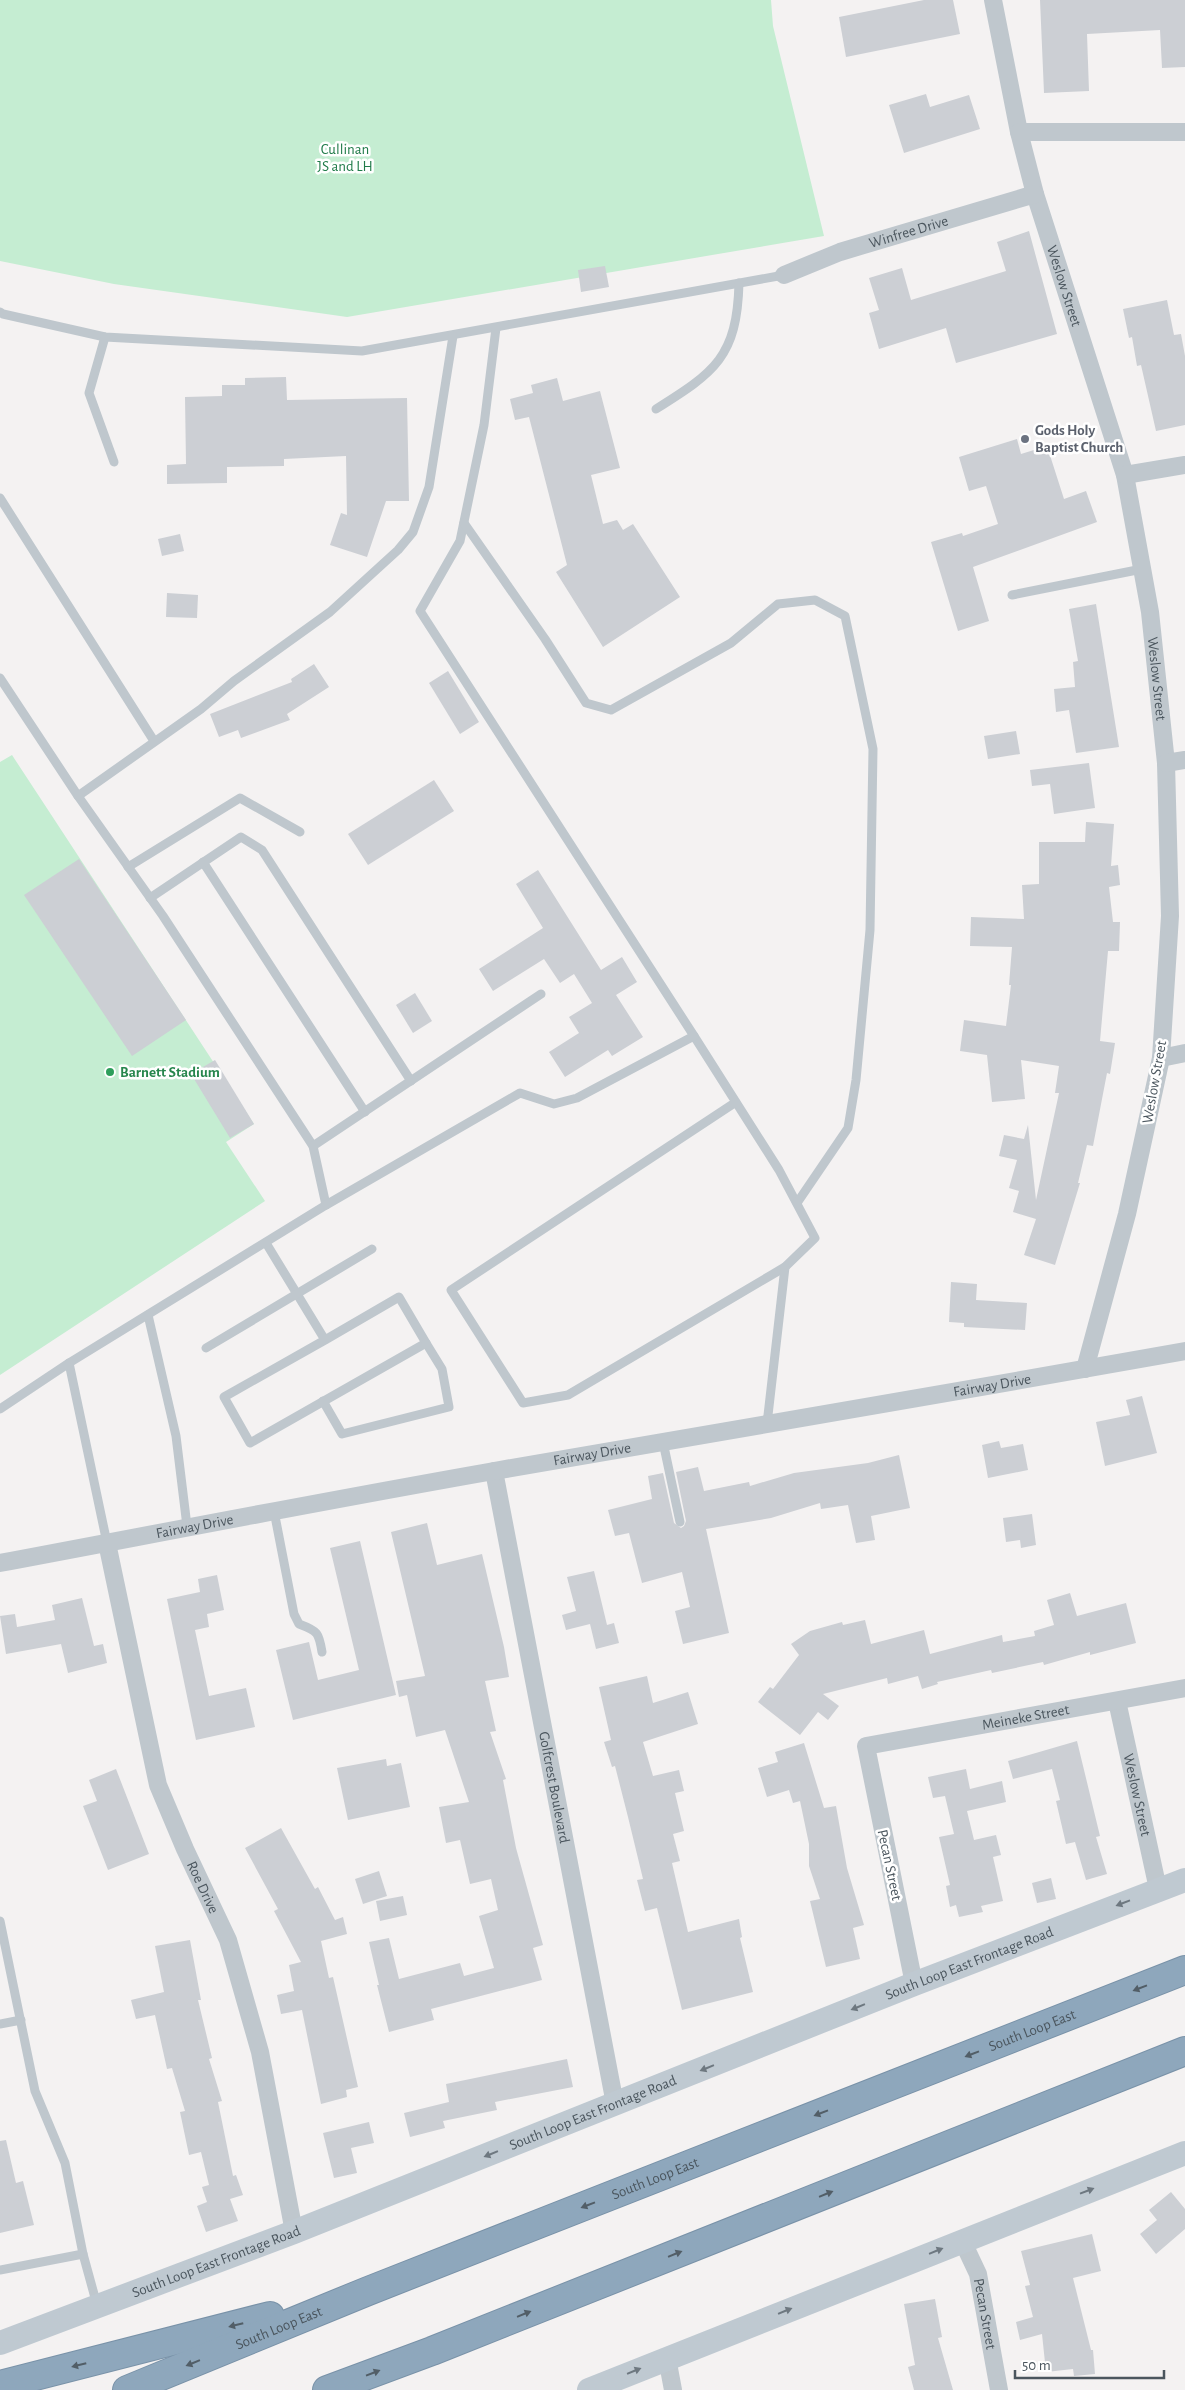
<svg xmlns="http://www.w3.org/2000/svg" width="1185" height="2390" viewBox="0 0 1185 2390" font-family="'Alegreya Sans',sans-serif">
<style>
.green{fill:#c5edd2}
.building{fill:#cccfd4}
.lines{fill:none;stroke-linecap:round;stroke-linejoin:round}
.motorway-casing{stroke:#7992a8;stroke-width:30}
.service{stroke:#bfc7cd;stroke-width:9}
.minor{stroke:#bfc7cd;stroke-width:18}
.secondary{stroke:#bfc9d1;stroke-width:24}
.motorway{stroke:#8ea7bc;stroke-width:28}
.oneway{fill:#6e7880}
.oneway2{fill:#525e67}
.worship-dot{fill:#6b7280;stroke:#fff;stroke-width:2}
.leisure-dot{fill:#2e9e5b;stroke:#fff;stroke-width:2}
.labels{text-anchor:middle;stroke-width:5;stroke-linejoin:round;paint-order:stroke}
.park-label{font-size:15px;fill:#207b49;stroke:#fff}
.street-label{font-size:15px;fill:#4b565e;stroke:#fff}
.worship-label{font-size:15px;font-weight:bold;fill:#5b616d;stroke:#fff;text-anchor:start}
.leisure-label{font-size:15px;font-weight:bold;fill:#27864d;stroke:#fff;text-anchor:start}
</style>
<rect width="100%" height="100%" fill="#f4f2f2"/>
<!-- green -->
<g class="green">
<path d="M 0,0 L 771,0 L 773,26 L 824,236 L 347,317 L 114,284 L 0,261 Z"/>
<path d="M 12,755 L 254,1124 L 226,1142 L 265,1201 L 0,1375 L 0,762 Z"/>
</g>
<!-- building -->
<g class="building">
<path d="M 924,0 L 953,0 L 960,34 L 846,57 L 839,17 Z"/>
<path d="M 1040,0 L 1185,0 L 1185,67 L 1162,68 L 1160,30 L 1087,34 L 1089,91 L 1044,93 Z"/>
<path d="M 926,94 L 930,107 L 969,95 L 980,129 L 904,153 L 889,105 Z"/>
<path d="M 1029,231 L 1057,334 L 956,363 L 946,328 L 879,349 L 869,313 L 879,310 L 869,278 L 902,268 L 911,300 L 1006,271 L 997,242 Z"/>
<path d="M 605,266 L 609,287 L 581,292 L 578,270 Z"/>
<path d="M 1167,300 L 1174,335 L 1181,334 L 1185,356 L 1185,425 L 1156,431 L 1141,365 L 1137,366 L 1132,337 L 1129,338 L 1123,309 Z"/>
<path d="M 286,377 L 287,400 L 407,398 L 409,501 L 386,501 L 367,557 L 330,545 L 341,513 L 347,515 L 346,456 L 284,459 L 284,466 L 227,467 L 227,483 L 167,484 L 167,465 L 186,464 L 185,397 L 222,396 L 222,385 L 245,385 L 245,378 Z"/>
<path d="M 557,378 L 563,401 L 600,391 L 620,468 L 591,475 L 603,524 L 617,520 L 623,530 L 633,524 L 680,597 L 603,647 L 556,572 L 567,565 L 529,417 L 515,420 L 510,399 L 533,393 L 531,385 Z"/>
<path d="M 1017,439 L 1021,454 L 1047,446 L 1064,499 L 1086,491 L 1097,522 L 973,567 L 989,621 L 958,631 L 931,542 L 962,533 L 963,536 L 998,524 L 986,486 L 969,491 L 959,457 Z"/>
<path d="M 180,534 L 184,551 L 162,556 L 158,539 Z"/>
<path d="M 167,593 L 198,595 L 197,618 L 166,617 Z"/>
<path d="M 1096,604 L 1119,747 L 1076,753 L 1069,710 L 1056,712 L 1054,689 L 1075,687 L 1073,662 L 1078,661 L 1069,609 Z"/>
<path d="M 314,664 L 329,687 L 287,714 L 290,720 L 241,738 L 238,730 L 219,737 L 210,714 L 292,682 L 291,679 Z"/>
<path d="M 448,671 L 479,722 L 460,734 L 429,683 Z"/>
<path d="M 1016,731 L 1020,754 L 988,759 L 984,736 Z"/>
<path d="M 1089,763 L 1095,808 L 1054,814 L 1050,784 L 1032,786 L 1030,770 Z"/>
<path d="M 434,780 L 454,811 L 368,865 L 348,834 Z"/>
<path d="M 1086,822 L 1114,824 L 1111,866 L 1118,865 L 1120,885 L 1109,887 L 1113,922 L 1120,922 L 1119,951 L 1108,951 L 1100,1041 L 1115,1043 L 1110,1074 L 1107,1073 L 1093,1146 L 1087,1145 L 1078,1183 L 1080,1183 L 1055,1265 L 1024,1255 L 1036,1219 L 1013,1212 L 1019,1191 L 1009,1188 L 1017,1160 L 999,1156 L 1004,1135 L 1024,1139 L 1028,1125 L 1036,1200 L 1059,1093 L 1055,1093 L 1059,1066 L 1021,1060 L 1025,1099 L 992,1102 L 987,1055 L 960,1051 L 964,1020 L 1006,1026 L 1011,985 L 1009,985 L 1012,947 L 970,946 L 971,917 L 1024,919 L 1022,885 L 1039,884 L 1039,842 L 1085,842 Z"/>
<path d="M 79,859 L 186,1020 L 132,1056 L 24,895 Z"/>
<path d="M 538,870 L 601,970 L 622,957 L 637,982 L 616,995 L 643,1037 L 612,1056 L 608,1050 L 565,1077 L 549,1052 L 579,1033 L 569,1017 L 592,1003 L 574,974 L 560,983 L 544,959 L 493,991 L 479,969 L 543,928 L 516,884 Z"/>
<path d="M 415,993 L 432,1021 L 413,1033 L 396,1005 Z"/>
<path d="M 215,1060 L 254,1124 L 230,1138 L 191,1074 Z"/>
<path d="M 951,1282 L 977,1284 L 976,1300 L 1027,1303 L 1025,1330 L 964,1327 L 964,1323 L 949,1322 Z"/>
<path d="M 1142,1396 L 1157,1453 L 1105,1466 L 1096,1422 L 1130,1415 L 1126,1400 Z"/>
<path d="M 999,1441 L 1001,1448 L 1023,1444 L 1028,1470 L 988,1478 L 982,1445 Z"/>
<path d="M 899,1455 L 910,1508 L 871,1516 L 875,1540 L 856,1543 L 848,1505 L 821,1509 L 820,1503 L 771,1518 L 706,1529 L 729,1633 L 683,1644 L 675,1611 L 690,1607 L 682,1572 L 642,1583 L 629,1533 L 615,1536 L 608,1510 L 652,1499 L 648,1476 L 663,1473 L 674,1523 L 681,1528 L 684,1526 L 686,1521 L 676,1472 L 698,1467 L 704,1491 L 749,1482 L 750,1486 L 794,1473 L 868,1463 Z"/>
<path d="M 1032,1514 L 1036,1545 L 1021,1548 L 1020,1540 L 1006,1542 L 1003,1518 Z"/>
<path d="M 427,1523 L 437,1565 L 482,1554 L 504,1647 L 509,1677 L 485,1681 L 496,1731 L 490,1732 L 506,1779 L 503,1780 L 516,1848 L 543,1945 L 533,1948 L 542,1980 L 431,2009 L 434,2020 L 389,2032 L 377,1985 L 379,1985 L 369,1942 L 389,1938 L 399,1979 L 460,1963 L 464,1976 L 494,1968 L 479,1916 L 498,1910 L 491,1879 L 470,1884 L 460,1840 L 446,1843 L 439,1807 L 469,1802 L 445,1730 L 416,1737 L 407,1695 L 399,1697 L 396,1681 L 425,1676 L 391,1532 Z"/>
<path d="M 360,1541 L 396,1695 L 293,1720 L 276,1650 L 309,1642 L 318,1680 L 359,1670 L 330,1548 Z"/>
<path d="M 594,1571 L 607,1625 L 614,1623 L 619,1643 L 596,1649 L 590,1624 L 566,1630 L 562,1615 L 576,1611 L 567,1577 Z"/>
<path d="M 217,1575 L 224,1610 L 207,1614 L 209,1627 L 195,1630 L 209,1696 L 246,1688 L 255,1727 L 196,1740 L 167,1599 L 200,1592 L 198,1579 Z"/>
<path d="M 1070,1593 L 1077,1616 L 1126,1603 L 1136,1643 L 1090,1655 L 1090,1652 L 1044,1665 L 1043,1662 L 992,1673 L 991,1670 L 937,1682 L 938,1684 L 922,1689 L 918,1676 L 888,1684 L 887,1678 L 823,1694 L 839,1706 L 828,1720 L 818,1712 L 800,1735 L 758,1702 L 770,1687 L 773,1689 L 799,1655 L 791,1644 L 810,1631 L 842,1622 L 843,1625 L 865,1620 L 871,1644 L 924,1630 L 930,1654 L 1002,1635 L 1003,1642 L 1035,1636 L 1034,1631 L 1054,1625 L 1047,1600 Z"/>
<path d="M 82,1598 L 94,1646 L 103,1644 L 107,1663 L 68,1673 L 61,1644 L 6,1654 L 0,1616 L 15,1614 L 17,1627 L 55,1620 L 52,1605 Z"/>
<path d="M 647,1676 L 653,1703 L 688,1692 L 698,1724 L 643,1742 L 653,1776 L 679,1770 L 684,1791 L 675,1793 L 684,1831 L 673,1834 L 680,1861 L 672,1863 L 688,1932 L 739,1919 L 742,1937 L 740,1938 L 753,1992 L 682,2010 L 657,1908 L 645,1911 L 637,1880 L 643,1879 L 628,1817 L 615,1766 L 612,1767 L 604,1742 L 611,1740 L 599,1687 Z"/>
<path d="M 1077,1741 L 1100,1836 L 1096,1837 L 1107,1874 L 1086,1880 L 1075,1842 L 1066,1844 L 1056,1801 L 1060,1800 L 1052,1769 L 1013,1779 L 1008,1761 Z"/>
<path d="M 804,1743 L 824,1808 L 836,1806 L 847,1868 L 864,1925 L 853,1928 L 860,1959 L 826,1967 L 810,1901 L 820,1899 L 809,1866 L 809,1844 L 800,1801 L 793,1803 L 789,1790 L 767,1797 L 758,1768 L 778,1762 L 775,1752 Z"/>
<path d="M 386,1759 L 387,1766 L 401,1763 L 410,1807 L 348,1820 L 337,1768 Z"/>
<path d="M 116,1769 L 149,1854 L 108,1870 L 83,1806 L 97,1801 L 89,1780 Z"/>
<path d="M 966,1769 L 970,1789 L 1002,1781 L 1006,1802 L 967,1811 L 974,1840 L 996,1835 L 1001,1855 L 993,1857 L 1003,1901 L 981,1906 L 983,1912 L 959,1917 L 956,1905 L 950,1907 L 946,1886 L 950,1885 L 939,1837 L 954,1834 L 945,1796 L 933,1798 L 928,1777 Z"/>
<path d="M 281,1828 L 315,1889 L 318,1887 L 335,1920 L 343,1917 L 347,1934 L 321,1941 L 329,1978 L 333,1977 L 358,2087 L 346,2090 L 347,2097 L 321,2104 L 302,2010 L 281,2014 L 277,1995 L 294,1991 L 289,1965 L 301,1962 L 274,1911 L 278,1909 L 245,1848 Z"/>
<path d="M 379,1871 L 387,1896 L 363,1904 L 355,1879 Z"/>
<path d="M 1051,1878 L 1056,1899 L 1037,1903 L 1032,1883 Z"/>
<path d="M 403,1896 L 407,1915 L 380,1921 L 376,1901 Z"/>
<path d="M 190,1940 L 201,2000 L 198,2000 L 212,2058 L 209,2059 L 222,2101 L 218,2102 L 233,2176 L 236,2175 L 243,2195 L 230,2199 L 238,2221 L 206,2232 L 197,2206 L 207,2202 L 202,2187 L 209,2185 L 201,2152 L 189,2155 L 180,2112 L 185,2111 L 172,2068 L 167,2069 L 155,2015 L 136,2019 L 131,2000 L 164,1992 L 155,1946 Z"/>
<path d="M 567,2059 L 573,2087 L 495,2102 L 497,2110 L 443,2121 L 445,2128 L 410,2137 L 404,2113 L 449,2102 L 446,2084 Z"/>
<path d="M 369,2122 L 374,2143 L 351,2148 L 357,2173 L 334,2178 L 323,2133 Z"/>
<path d="M 6,2140 L 16,2183 L 23,2181 L 34,2225 L 0,2233 L 0,2141 Z"/>
<path d="M 1171,2192 L 1185,2209 L 1185,2229 L 1156,2254 L 1140,2234 L 1157,2220 L 1149,2210 Z"/>
<path d="M 1092,2234 L 1101,2271 L 1073,2278 L 1091,2350 L 1093,2350 L 1095,2374 L 1074,2376 L 1073,2369 L 1046,2372 L 1042,2334 L 1020,2340 L 1016,2322 L 1033,2317 L 1025,2286 L 1030,2285 L 1021,2251 Z"/>
<path d="M 935,2299 L 942,2337 L 938,2338 L 953,2390 L 914,2390 L 908,2367 L 915,2365 L 904,2304 Z"/>
</g>
<g class="lines">
<defs>
<g id="motorway">
<path d="M 0,2385 L 270,2316"/>
<path id="s10" d="M 127,2390 L 368,2291 L 1185,1970"/>
<path d="M 327,2390 L 432,2351 L 1185,2051"/>
</g>
</defs>
<!-- motorway casing -->
<use href="#motorway" class="motorway-casing"/>
<!-- service -->
<g class="service">
<path d="M 0,312 L 3,314 L 105,337 L 362,351 L 784,275"/>
<path d="M 496,328 L 484,425 L 460,541 L 420,611 L 694,1036 L 779,1170 L 815,1238 L 785,1267 L 568,1395 L 523,1403 L 451,1290 L 736,1102"/>
<path d="M 105,337 L 89,393 L 114,462"/>
<path d="M 656,409 C 715,372 737,357 739,283"/>
<path d="M 0,498 L 154,741"/>
<path d="M 464,523 L 545,639 L 586,703 L 611,710 L 731,643 L 778,604 L 815,600 L 845,616 L 873,749 L 870,930 L 856,1080 L 848,1128 L 797,1203"/>
<path d="M 1012,595 L 1142,569"/>
<path d="M 0,678 L 78,796 L 163,916 L 313,1146 L 326,1205"/>
<path d="M 78,796 L 201,709 L 234,681 L 330,612 L 398,550 L 413,532 L 429,487 L 453,336"/>
<path d="M 203,862 L 365,1112"/>
<path d="M 128,867 L 240,798 L 300,832"/>
<path d="M 150,898 L 241,837 L 262,850 L 411,1081"/>
<path d="M 313,1146 L 541,994"/>
<path d="M 266,1243 L 325,1340 L 224,1397 L 250,1443 L 426,1343 L 399,1297 L 325,1340"/>
<path d="M 148,1315 L 176,1436 L 187,1526"/>
<path d="M 206,1348 L 372,1249"/>
<path d="M 69,1363 L 107,1543"/>
<path d="M 323,1401 L 342,1434 L 449,1407 L 442,1369 L 426,1343"/>
<path d="M 0,1409 L 69,1363 L 326,1205 L 520,1093 L 554,1104 L 577,1098 L 694,1036"/>
<path d="M 767,1424 L 785,1267"/>
<path d="M 663,1442 L 680,1522"/>
<path d="M 274,1511 L 294,1614 L 299,1624 C 318,1631 319,1633 322,1652"/>
<path d="M 0,1921 L 35,2091 L 65,2163 L 83,2254 L 97,2305"/>
<path d="M 0,2024 L 21,2020"/>
<path d="M 0,2270 L 83,2254"/>
</g>
<!-- minor -->
<g class="minor">
<path id="s1" d="M 993,0 L 1019,132 L 1035,194 L 1125,475 L 1150,612 L 1166,763 L 1170,916 L 1161,1058 L 1127,1214 L 1085,1369"/>
<path d="M 1019,132 L 1185,132"/>
<path id="s2" d="M 784,275 L 840,252 L 1035,194"/>
<path d="M 1125,475 L 1185,465"/>
<path d="M 1166,763 L 1185,760"/>
<path d="M 1161,1058 L 1185,1053"/>
<path id="s3" d="M 494,1471 L 615,2104"/>
<path id="s4" d="M 107,1543 L 158,1785 L 185,1849 L 228,1940 L 260,2052 L 294,2232"/>
<path id="s5" d="M 0,1563 C 165,1532 329,1500 494,1471 C 724,1430 955,1393 1185,1351"/>
<path id="s6" d="M 1117,1701 L 1158,1889"/>
<path id="s7" d="M 914,1984 L 866,1746 L 1185,1688"/>
<path id="s8" d="M 962,2240 L 978,2274 L 999,2390"/>
<path d="M 667,2358 L 673,2390"/>
</g>
<!-- secondary -->
<g class="secondary">
<path id="s9" d="M 0,2343 L 294,2232 L 914,1984 L 1185,1880"/>
<path d="M 589,2390 L 1185,2153"/>
</g>
<!-- motorway -->
<use href="#motorway" class="motorway"/>
</g>
<!-- one-way arrows -->
<defs><path id="oneway-solid" d="M-6-.8H1V-3.2L6.5 0L1 3.2V.8H-6Z" transform="scale(1.25)"/></defs>
<g class="oneway">
<use href="#oneway-solid" transform="translate(1123 1903) rotate(159)"/>
<use href="#oneway-solid" transform="translate(858 2007) rotate(158)"/>
<use href="#oneway-solid" transform="translate(707 2068) rotate(158)"/>
<use href="#oneway-solid" transform="translate(491 2154) rotate(158)"/>
<use href="#oneway-solid" transform="translate(1087 2191) rotate(-21)"/>
<use href="#oneway-solid" transform="translate(936 2251) rotate(-22)"/>
<use href="#oneway-solid" transform="translate(785 2311) rotate(-22)"/>
<use href="#oneway-solid" transform="translate(634 2371) rotate(-22)"/>
</g>
<g class="oneway2">
<use href="#oneway-solid" transform="translate(1140 1988) rotate(159)"/>
<use href="#oneway-solid" transform="translate(972 2054) rotate(159)"/>
<use href="#oneway-solid" transform="translate(821 2113) rotate(159)"/>
<use href="#oneway-solid" transform="translate(826 2194) rotate(-22)"/>
<use href="#oneway-solid" transform="translate(588 2205) rotate(159)"/>
<use href="#oneway-solid" transform="translate(675 2254) rotate(-22)"/>
<use href="#oneway-solid" transform="translate(524 2314) rotate(-22)"/>
<use href="#oneway-solid" transform="translate(236 2325) rotate(166)"/>
<use href="#oneway-solid" transform="translate(193 2363) rotate(158)"/>
<use href="#oneway-solid" transform="translate(79 2365) rotate(166)"/>
<use href="#oneway-solid" transform="translate(373 2373) rotate(-21)"/>
</g>
<!-- markers -->
<circle class="worship-dot" cx="1025" cy="439" r="5"/>
<circle class="leisure-dot" cx="110" cy="1072" r="5"/>
<g class="labels">
<!-- park labels -->
<g class="park-label">
<text x="345" y="154">Cullinan<tspan x="345" dy="17">JS and LH</tspan></text>
</g>
<!-- street labels -->
<g class="street-label">
<text dy="5" stroke="none"><textPath href="#s2" startOffset="132">Winfree Drive</textPath></text>
<text dy="5" stroke="none"><textPath href="#s1" startOffset="295">Weslow Street</textPath></text>
<text dy="5" stroke="none"><textPath href="#s1" startOffset="700">Weslow Street</textPath></text>
<text transform="translate(1154 1082) rotate(-80)" y="5">Weslow Street</text>
<text dy="5" stroke="none"><textPath href="#s5" startOffset="1008">Fairway Drive</textPath></text>
<text dy="5" stroke="none"><textPath href="#s5" startOffset="602">Fairway Drive</textPath></text>
<text dy="5" stroke="none"><textPath href="#s5" startOffset="198">Fairway Drive</textPath></text>
<text dy="5" stroke="none"><textPath href="#s7" startOffset="405">Meineke Street</textPath></text>
<text dy="5" stroke="none"><textPath href="#s3" startOffset="322">Golfcrest Boulevard</textPath></text>
<text dy="5" stroke="none"><textPath href="#s6" startOffset="96">Weslow Street</textPath></text>
<text transform="translate(890 1865) rotate(78)" y="5">Pecan Street</text>
<text dy="5" stroke="none"><textPath href="#s4" startOffset="359">Roe Drive</textPath></text>
<text dy="5" stroke="none"><textPath href="#s9" startOffset="1041">South Loop East Frontage Road</textPath></text>
<text dy="5" stroke="none"><textPath href="#s10" startOffset="974">South Loop East</textPath></text>
<text dy="5" stroke="none"><textPath href="#s9" startOffset="636">South Loop East Frontage Road</textPath></text>
<text dy="5" stroke="none"><textPath href="#s10" startOffset="569">South Loop East</textPath></text>
<text dy="5" stroke="none"><textPath href="#s9" startOffset="231">South Loop East Frontage Road</textPath></text>
<text dy="5" stroke="none"><textPath href="#s8" startOffset="78">Pecan Street</textPath></text>
<text dy="5" stroke="none"><textPath href="#s10" startOffset="164">South Loop East</textPath></text>
</g>
<!-- worship labels -->
<g class="worship-label">
<text x="1035" y="435">Gods Holy<tspan x="1035" dy="17">Baptist Church</tspan></text>
</g>
<!-- leisure labels -->
<g class="leisure-label">
<text x="120" y="1077">Barnett Stadium</text>
</g>
</g>
<!-- scale -->
<path d="M1015 2370v8h149v-8" fill="none" stroke="#4b565e" stroke-width="2.5"/>
<text x="1022" y="2370" font-size="15" fill="#4b565e" stroke="#ffffff" stroke-width="4" paint-order="stroke">50 m</text>
</svg>
